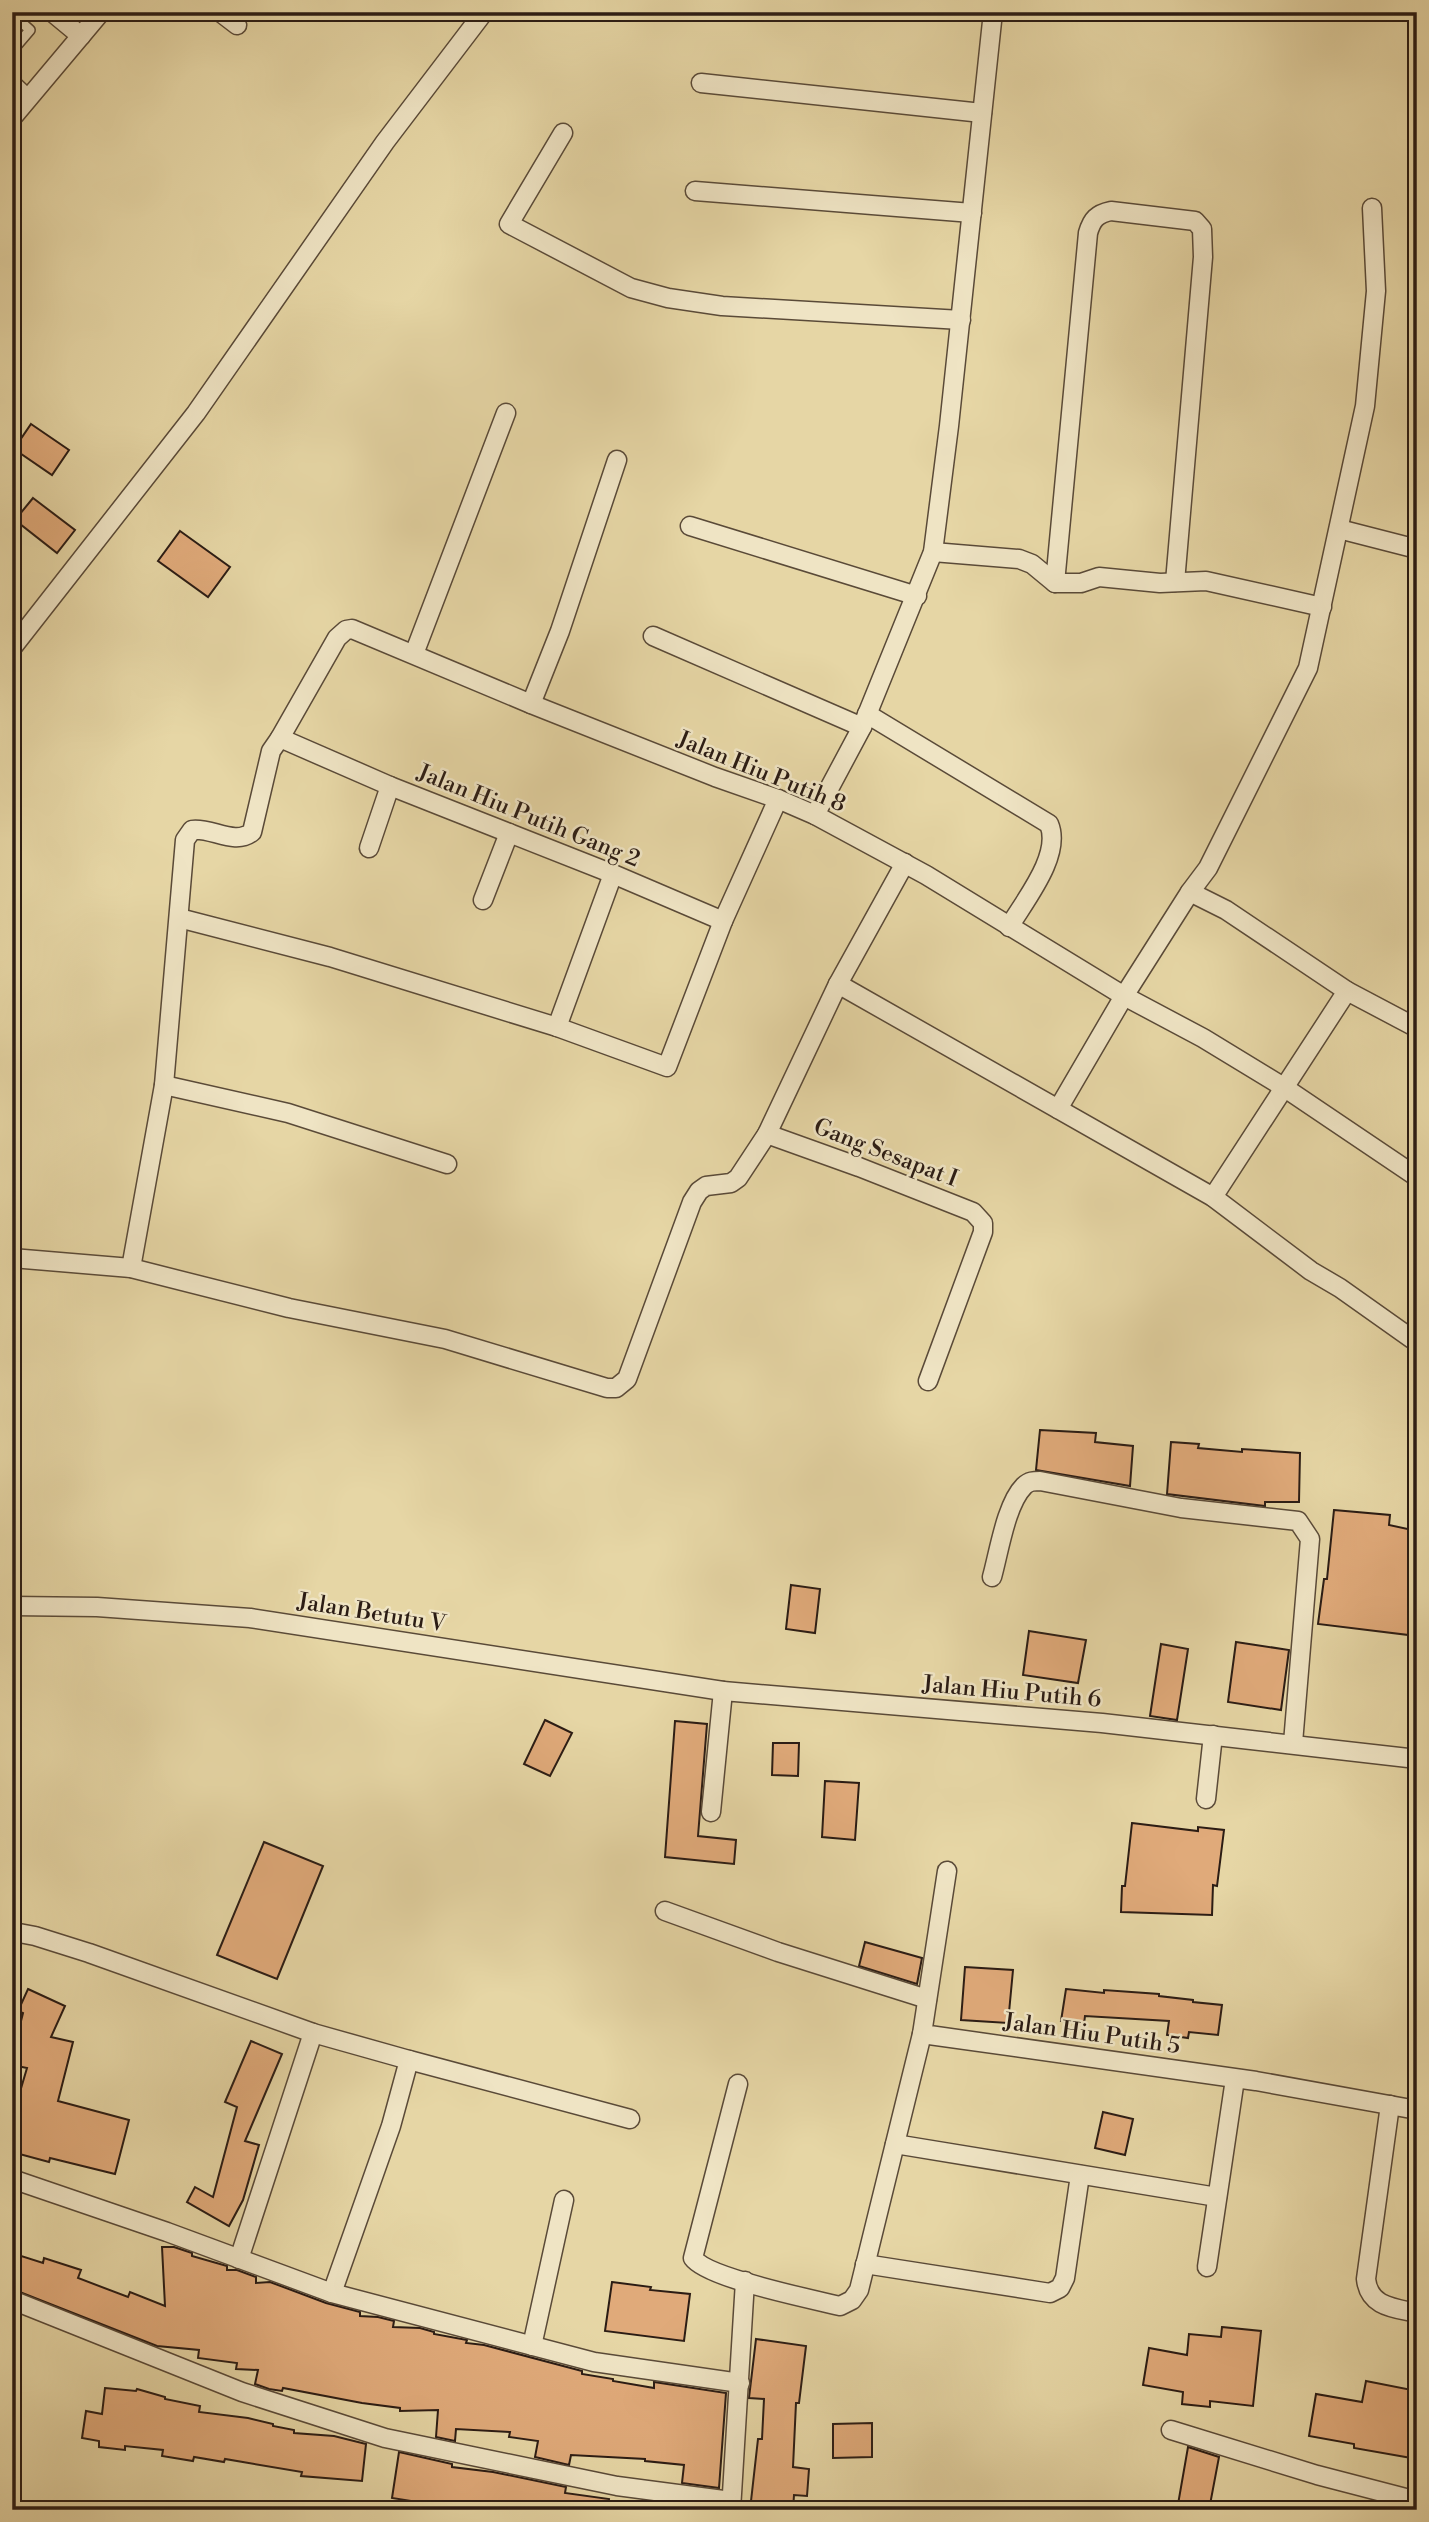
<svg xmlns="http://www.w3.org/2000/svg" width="1429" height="2522" viewBox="0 0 1429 2522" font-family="'Libre Bodoni',serif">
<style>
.building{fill:#e0aa7a;stroke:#2b1c14;stroke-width:2}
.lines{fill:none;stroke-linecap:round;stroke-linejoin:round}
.lane-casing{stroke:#5a4a38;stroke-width:12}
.street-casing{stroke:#5a4a38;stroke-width:21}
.lane{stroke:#efe4c4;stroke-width:9}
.street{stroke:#efe4c4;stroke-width:18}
.labels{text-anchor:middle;stroke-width:5;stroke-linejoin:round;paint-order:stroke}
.street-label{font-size:23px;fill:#2b1c14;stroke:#efe4c4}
</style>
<rect width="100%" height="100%" fill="#e6d6a5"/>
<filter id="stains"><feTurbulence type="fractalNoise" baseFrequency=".00286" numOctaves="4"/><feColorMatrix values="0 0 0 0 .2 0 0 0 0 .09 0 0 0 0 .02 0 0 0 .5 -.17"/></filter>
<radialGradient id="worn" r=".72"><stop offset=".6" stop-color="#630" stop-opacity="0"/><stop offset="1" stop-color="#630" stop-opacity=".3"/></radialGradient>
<!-- building -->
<g class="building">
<path d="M 31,424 L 69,450 L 52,475 L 14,449 Z"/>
<path d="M 33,498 L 75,530 L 57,553 L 15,520 Z"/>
<path d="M 180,531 L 230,567 L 208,597 L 158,561 Z"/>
<path d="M 1040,1430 L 1096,1433 L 1095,1442 L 1133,1446 L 1130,1486 L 1036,1470 Z"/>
<path d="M 1171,1442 L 1199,1444 L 1198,1448 L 1242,1452 L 1242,1449 L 1300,1453 L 1299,1502 L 1265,1502 L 1265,1506 L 1167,1494 Z"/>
<path d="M 1334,1510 L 1390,1515 L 1389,1525 L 1417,1531 L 1417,1636 L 1318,1624 L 1324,1579 L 1327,1579 Z"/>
<path d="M 791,1585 L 820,1589 L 815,1633 L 786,1629 Z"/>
<path d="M 1029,1631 L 1086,1640 L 1078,1683 L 1023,1675 Z"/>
<path d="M 1236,1642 L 1289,1650 L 1281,1710 L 1228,1702 Z"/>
<path d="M 1161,1644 L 1188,1649 L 1177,1720 L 1150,1716 Z"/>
<path d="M 545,1720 L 572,1733 L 550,1776 L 524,1764 Z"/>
<path d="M 675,1721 L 707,1724 L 698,1836 L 736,1840 L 734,1864 L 665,1857 Z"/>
<path d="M 773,1743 L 799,1743 L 798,1776 L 772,1775 Z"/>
<path d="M 825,1781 L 859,1783 L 855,1840 L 822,1837 Z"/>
<path d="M 1132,1823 L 1198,1831 L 1198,1827 L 1224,1830 L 1217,1886 L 1213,1885 L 1212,1915 L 1121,1912 L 1122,1886 L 1125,1886 Z"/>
<path d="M 264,1842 L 323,1866 L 277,1979 L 217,1955 Z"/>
<path d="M 865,1942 L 922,1958 L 917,1984 L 859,1966 Z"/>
<path d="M 965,1967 L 1013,1970 L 1008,2023 L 961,2020 Z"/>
<path d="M 28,1989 L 65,2006 L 51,2037 L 73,2042 L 58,2101 L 129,2120 L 115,2174 L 50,2158 L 49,2162 L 12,2152 L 12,2119 L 27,2068 L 12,2065 L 12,2057 L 23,2013 L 18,2011 Z"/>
<path d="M 1066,1989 L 1104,1993 L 1104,1990 L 1159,1994 L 1159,1996 L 1193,2000 L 1193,2002 L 1222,2005 L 1218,2035 L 1189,2032 L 1188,2038 L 1167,2035 L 1169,2021 L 1085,2016 L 1084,2024 L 1061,2021 Z"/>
<path d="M 251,2041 L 282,2054 L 245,2141 L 259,2145 L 243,2200 L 229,2226 L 187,2202 L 195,2187 L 213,2197 L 237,2107 L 225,2102 Z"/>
<path d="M 1103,2112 L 1133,2119 L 1125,2155 L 1095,2148 Z"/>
<path d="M 162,2247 L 174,2247 L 192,2253 L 192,2256 L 227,2266 L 227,2270 L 237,2270 L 256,2277 L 256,2283 L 270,2282 L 326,2303 L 360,2312 L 360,2316 L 378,2317 L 394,2321 L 393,2327 L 420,2328 L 434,2332 L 434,2334 L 467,2340 L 466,2343 L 484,2345 L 582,2371 L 582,2374 L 613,2379 L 613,2381 L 654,2388 L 654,2382 L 726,2393 L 719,2488 L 682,2483 L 684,2465 L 645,2461 L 645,2459 L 571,2455 L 569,2465 L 535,2457 L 538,2441 L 509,2437 L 510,2432 L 456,2429 L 455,2441 L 436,2437 L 438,2410 L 400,2411 L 400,2408 L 362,2403 L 283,2388 L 282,2391 L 269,2389 L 255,2384 L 258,2370 L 236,2369 L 237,2363 L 198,2358 L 199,2350 L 157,2346 L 12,2289 L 12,2253 L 43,2263 L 44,2258 L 81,2270 L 78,2278 L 128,2297 L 130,2292 L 165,2306 Z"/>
<path d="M 612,2282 L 651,2287 L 650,2290 L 690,2294 L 684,2341 L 605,2331 Z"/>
<path d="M 1222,2327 L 1261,2331 L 1253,2406 L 1210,2401 L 1210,2407 L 1182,2404 L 1183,2392 L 1143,2385 L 1149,2348 L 1187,2355 L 1189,2334 L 1221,2337 Z"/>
<path d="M 756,2339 L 806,2346 L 799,2403 L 796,2403 L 793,2467 L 809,2469 L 807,2496 L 794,2495 L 793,2510 L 750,2510 L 758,2439 L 762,2439 L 764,2399 L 749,2398 Z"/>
<path d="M 1366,2381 L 1417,2391 L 1417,2459 L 1354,2448 L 1354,2444 L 1309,2436 L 1316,2394 L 1362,2402 Z"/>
<path d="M 105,2388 L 136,2391 L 137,2389 L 165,2397 L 165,2399 L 200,2406 L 199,2412 L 248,2418 L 273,2424 L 273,2426 L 294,2430 L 294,2433 L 334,2436 L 366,2444 L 362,2481 L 301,2476 L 302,2472 L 225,2459 L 224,2462 L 194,2457 L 193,2461 L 162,2456 L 163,2450 L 125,2446 L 125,2450 L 99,2447 L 99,2441 L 82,2438 L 86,2411 L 102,2414 Z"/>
<path d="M 872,2423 L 872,2457 L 833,2458 L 833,2424 Z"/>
<path d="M 1188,2447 L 1219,2457 L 1209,2510 L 1177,2510 Z"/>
<path d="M 399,2452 L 452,2464 L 452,2467 L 493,2472 L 566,2487 L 565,2493 L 609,2499 L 608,2510 L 417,2510 L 418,2502 L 392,2498 Z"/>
</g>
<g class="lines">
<defs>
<g id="lane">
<path d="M 12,14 L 30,30 L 12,51"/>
<path d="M 12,78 L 31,96"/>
</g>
<g id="street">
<path d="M 52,12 L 81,36"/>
<path d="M 220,12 L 237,25"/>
<path d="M 701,83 L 982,113"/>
<path d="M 12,118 L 101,12"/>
<path d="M 563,133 L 509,224 L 631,288 L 668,298 L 722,306 L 961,320"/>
<path d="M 695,191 L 972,213"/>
<path d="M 690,526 L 917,596"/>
<path d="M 1339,529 L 1417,549"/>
<path d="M 933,552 L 1019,559 L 1032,564 L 1055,583 L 1081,583 L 1099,577 L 1160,583 L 1206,581 L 1322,607"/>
<path d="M 1055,583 L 1088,233 C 1092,219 1097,214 1111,211 L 1195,221 L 1202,229 L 1203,257 L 1175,582"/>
<path d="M 653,636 L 862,727"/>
<path d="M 12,648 L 196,413 L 385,142 L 484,12"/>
<path d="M 414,654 L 506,413"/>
<path d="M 531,704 L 560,631 L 617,460"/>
<path d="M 867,714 L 1049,824 C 1062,855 1025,900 1009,927"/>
<path d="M 280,738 L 337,638 L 346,630 L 352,629 L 531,704 L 715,777 L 778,799 L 815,815 L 926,875 L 1124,996 L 1203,1038 L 1285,1088 L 1417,1177"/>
<path d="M 815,815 L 862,727 L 933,552 L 949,426 L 993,12"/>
<path d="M 369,848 L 390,786"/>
<path d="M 1190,892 L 1208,868 L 1308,668 L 1365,406 L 1376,291 L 1372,208"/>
<path d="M 483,900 L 509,833"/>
<path d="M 179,918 L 330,957 L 557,1027 L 667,1067 L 723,921 L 778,799"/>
<path d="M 838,984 L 1213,1197 L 1311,1271 L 1340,1288 L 1412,1339"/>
<path d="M 557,1027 L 613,874"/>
<path d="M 164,1085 L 288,1113 L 447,1164"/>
<path d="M 1058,1109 L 1124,996 L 1190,892 L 1226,910 L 1347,991 L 1417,1028"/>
<path d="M 767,1134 L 859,1167 L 973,1212 L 983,1223 L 983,1232 L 928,1381"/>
<path d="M 1213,1197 L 1347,991"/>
<path d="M 12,1258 L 131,1268 L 289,1308 L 445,1339 L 607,1388 L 616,1388 L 627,1379 L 692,1202 L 699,1191 L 706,1186 L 731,1183 L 738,1178 L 767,1134 L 838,984 L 905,863"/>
<path d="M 131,1268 L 164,1085 L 185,840 L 192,830 C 211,827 235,846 252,832 L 271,751 L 280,738 L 390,786 L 613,874 L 723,921"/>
<path d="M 992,1577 C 999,1552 1006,1504 1024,1486 C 1029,1481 1034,1481 1040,1481 L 1181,1508 L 1298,1521 L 1310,1539 L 1293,1743"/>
<path d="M 12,1606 L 97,1607 L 250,1618 L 723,1691"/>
<path d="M 1206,1799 L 1213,1735"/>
<path d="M 711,1812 L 723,1691 L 1102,1723 L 1417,1759"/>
<path d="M 947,1871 L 922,2034 L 1256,2081 L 1417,2110"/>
<path d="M 665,1911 L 778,1952 L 927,1999"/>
<path d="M 12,1935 L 19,1933 L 35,1936 L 89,1953 L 313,2033 L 409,2060 L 391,2126 L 332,2293"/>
<path d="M 409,2060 L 630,2119"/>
<path d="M 738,2084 L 693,2258 C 707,2278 811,2299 840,2306 L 852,2300 L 859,2290 L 922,2034"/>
<path d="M 1390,2105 L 1366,2279 C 1369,2307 1394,2308 1417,2313"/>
<path d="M 895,2144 L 1217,2197"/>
<path d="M 12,2179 L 167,2232 L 332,2293 L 594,2362 L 740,2383"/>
<path d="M 239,2259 L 313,2033"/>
<path d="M 865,2264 L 1050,2293 L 1060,2288 L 1065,2278 L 1080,2175"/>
<path d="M 1207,2267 L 1235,2079"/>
<path d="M 12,2300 L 242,2392 L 385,2438 L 617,2486 L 731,2501"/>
<path d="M 532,2346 L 564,2200"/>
<path d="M 1171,2430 L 1317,2475 L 1417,2501"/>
<path d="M 731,2510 L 745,2281"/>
</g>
</defs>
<!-- lane casing -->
<use href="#lane" class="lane-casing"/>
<!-- street casing -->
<use href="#street" class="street-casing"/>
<!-- lane -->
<use href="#lane" class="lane"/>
<!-- street -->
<use href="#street" class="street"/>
</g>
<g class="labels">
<!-- street labels -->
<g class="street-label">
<text transform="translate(762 771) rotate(22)" y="8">Jalan Hiu Putih 8</text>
<text transform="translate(529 815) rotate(22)" y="8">Jalan Hiu Putih Gang 2</text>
<text transform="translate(886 1152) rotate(21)" y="8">Gang Sesapat I</text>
<text transform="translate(372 1612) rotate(9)" y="8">Jalan Betutu V</text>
<text transform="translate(1012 1691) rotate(5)" y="8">Jalan Hiu Putih 6</text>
<text transform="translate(1092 2033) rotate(8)" y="8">Jalan Hiu Putih 5</text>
</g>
</g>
<!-- margin -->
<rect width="1429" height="2522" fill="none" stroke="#e6d6a5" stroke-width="42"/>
<rect x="14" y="14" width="1401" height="2494" fill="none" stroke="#2b1c14" stroke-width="3.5"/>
<rect x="21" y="21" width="1387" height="2480" fill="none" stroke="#2b1c14" stroke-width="2"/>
<rect width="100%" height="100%" filter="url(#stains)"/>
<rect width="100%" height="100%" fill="url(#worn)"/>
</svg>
